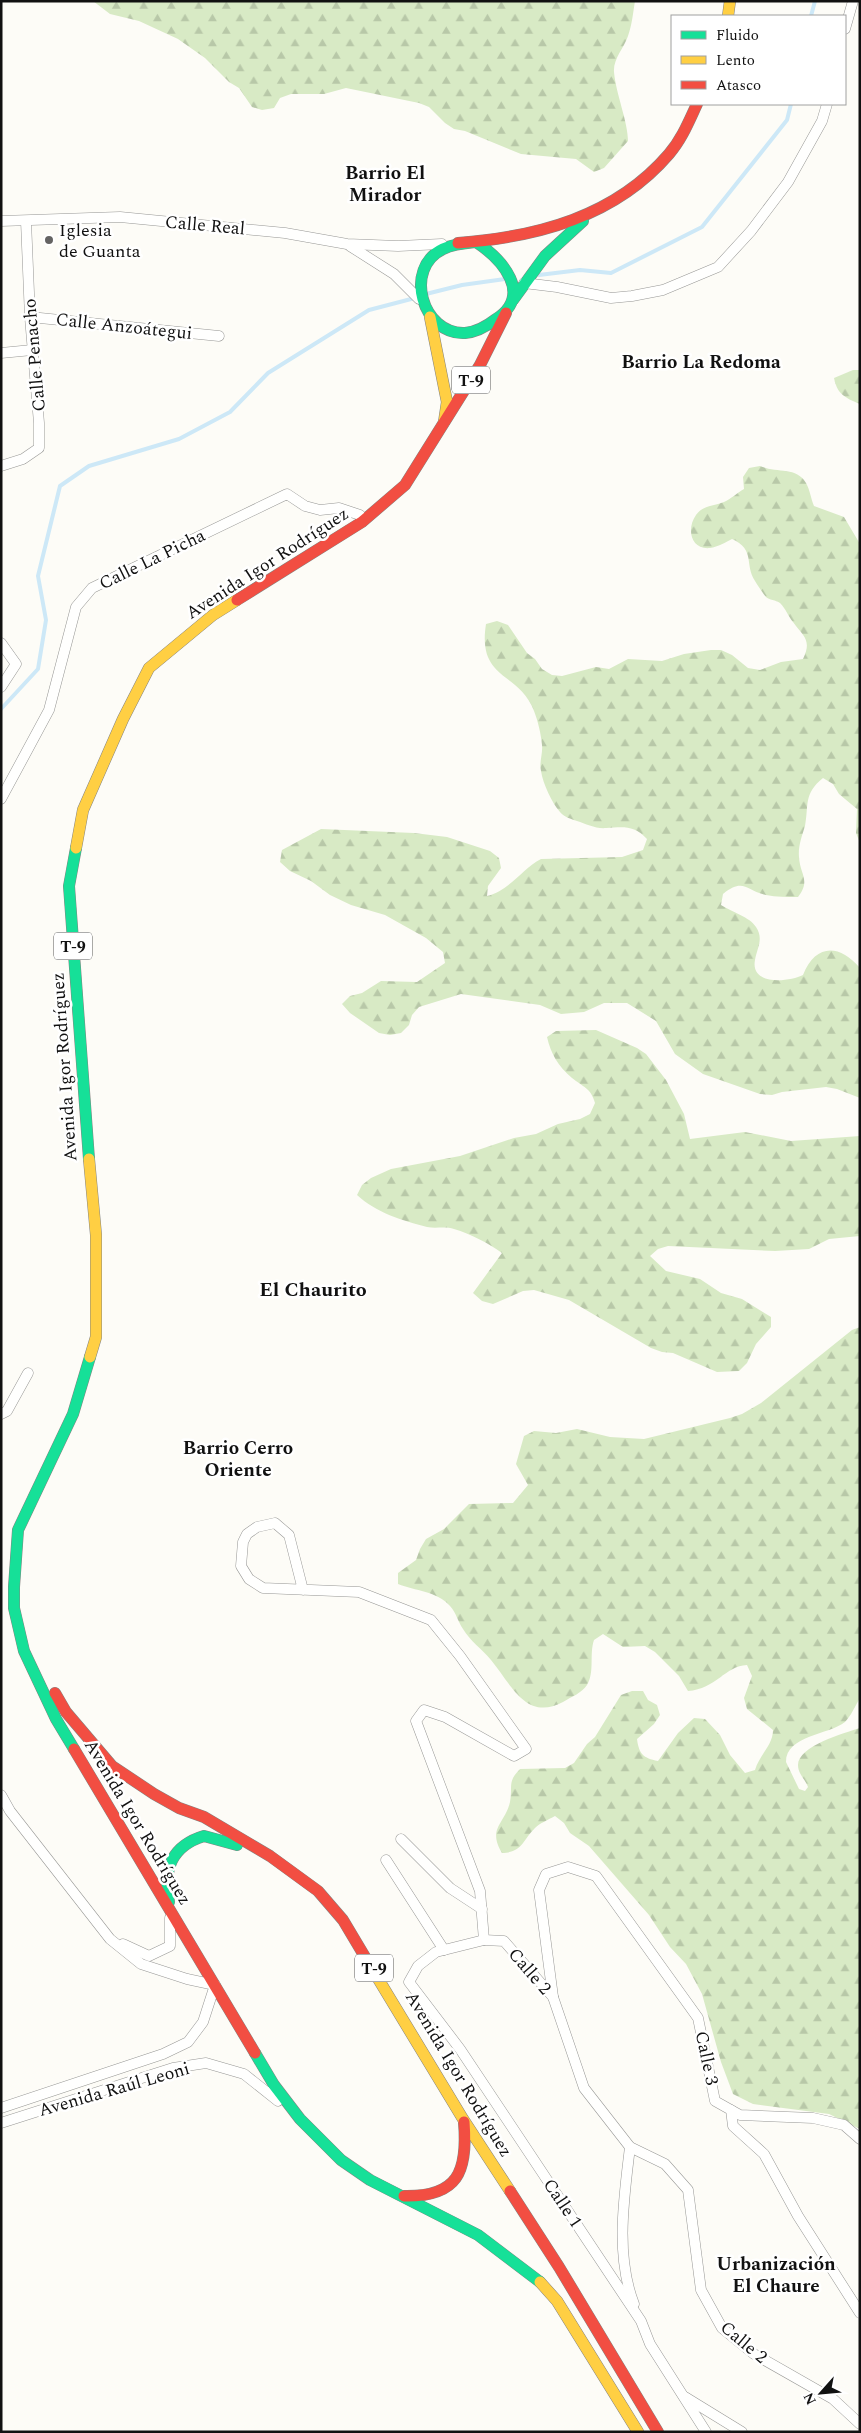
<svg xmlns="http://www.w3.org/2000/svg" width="861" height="2433" viewBox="0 0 861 2433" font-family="Spectral,serif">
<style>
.forest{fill:url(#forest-firs)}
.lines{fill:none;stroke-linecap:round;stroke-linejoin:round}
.stream{stroke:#cde8f7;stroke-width:4}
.street-casing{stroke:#979795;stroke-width:11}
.fast-casing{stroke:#858482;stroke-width:12}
.slow-casing{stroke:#858482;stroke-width:12}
.jam-casing{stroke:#858482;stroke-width:12}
.street{stroke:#fffffe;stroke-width:10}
.fast{stroke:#16e098;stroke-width:11}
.slow{stroke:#ffcf43;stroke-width:11}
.jam{stroke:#f24e42;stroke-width:11}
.poi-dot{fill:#646362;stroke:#fff;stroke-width:2}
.labels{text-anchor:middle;stroke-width:5;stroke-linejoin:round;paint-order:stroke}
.shield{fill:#fff;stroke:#585858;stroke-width:1}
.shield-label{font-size:16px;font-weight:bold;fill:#111}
.street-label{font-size:18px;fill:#111;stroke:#fff}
.poi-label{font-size:18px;fill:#111;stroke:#fff;text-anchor:start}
.neighbourhood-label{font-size:19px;font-weight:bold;fill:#111;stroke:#fff}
.quarter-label{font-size:20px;font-weight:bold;fill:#111;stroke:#fff}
</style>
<defs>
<pattern id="forest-firs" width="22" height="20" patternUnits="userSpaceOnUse" patternTransform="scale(1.25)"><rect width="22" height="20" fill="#d8eac5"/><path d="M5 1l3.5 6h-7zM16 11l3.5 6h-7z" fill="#b8c8a8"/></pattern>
</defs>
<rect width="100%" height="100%" fill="#fdfcf7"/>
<!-- forest -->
<g class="forest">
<path d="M 93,1 L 635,1 C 633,13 632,25 628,36 C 624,48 613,59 614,72 C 616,94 628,122 628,141 L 604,168 L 594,172 L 576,159 L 521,154 L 465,131 L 454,129 L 445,123 L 429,107 L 419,103 L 346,88 L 324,94 L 291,94 L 280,98 L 274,108 L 262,110 L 252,107 L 239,88 L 229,82 L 205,58 L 178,39 L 139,21 L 110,14 Z"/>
<path d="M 853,370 L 860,370 L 860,404 C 845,398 837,394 834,378 Z"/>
<path d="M 760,466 C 777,474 796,466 806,483 C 810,490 811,499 814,506 L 844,517 L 860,544 L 860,843 L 856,833 L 857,809 L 839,794 L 833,784 L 823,778 C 803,794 809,806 805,826 C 802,836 798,846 799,857 C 800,875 811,880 798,897 C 787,897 776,897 766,895 C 746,891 744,877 723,894 L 721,905 C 732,912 750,917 756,927 C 764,939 757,948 755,960 C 750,986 789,982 803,975 C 815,944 839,943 860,968 L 860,1098 L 837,1089 L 826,1087 L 782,1092 L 772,1095 L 760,1094 L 703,1074 L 675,1054 L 656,1021 L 627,1003 L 604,1003 L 584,1012 L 561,1014 L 540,1005 L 461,994 L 419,1007 L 412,1015 L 409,1025 L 401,1033 L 390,1035 L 379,1033 L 350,1013 L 342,1004 L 350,996 L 362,993 L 381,981 L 417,982 L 445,963 L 443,952 L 426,938 L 385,915 L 351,905 L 330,895 L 311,881 L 290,871 L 280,862 L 282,850 L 321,829 L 414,833 L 447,837 L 490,851 L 499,858 L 501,868 L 488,886 L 487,896 C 509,891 522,869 541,859 L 622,857 L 643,850 L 647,839 C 634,825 624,827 606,828 C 596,829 586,824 577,821 C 571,819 564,817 560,812 C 552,803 543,784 541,771 C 539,763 543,753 542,745 C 541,734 538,721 534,711 C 519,671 477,681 486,624 L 497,621 L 508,625 L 527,653 L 535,659 L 542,669 L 552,675 L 562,676 L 596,667 L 609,669 L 628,659 L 662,661 L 684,654 L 711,650 L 721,650 L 732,655 L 748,668 L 760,670 L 781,662 L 803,659 C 812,640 804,637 793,622 C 788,616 786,609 780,603 C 776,600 769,600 766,597 C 762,592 758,586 755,581 C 744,564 756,550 732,539 C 726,542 718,547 710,548 C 691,550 686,529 696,515 C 703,505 714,506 724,502 C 731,499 737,493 744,489 L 743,477 L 749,468 Z"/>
<path d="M 596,1030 L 637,1048 L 646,1054 L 666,1080 L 684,1114 L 690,1139 L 745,1132 L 791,1141 L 860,1136 L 860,1236 L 829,1239 L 809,1249 L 775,1251 L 668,1246 L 658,1249 L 650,1256 L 666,1271 L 700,1279 L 721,1293 L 742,1299 L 771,1317 L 771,1327 L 756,1344 L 747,1363 L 739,1371 L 717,1372 L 673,1353 L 662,1352 L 651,1348 L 569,1300 L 534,1290 L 523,1291 L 493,1304 L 482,1301 L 473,1293 L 502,1253 C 488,1243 471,1234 454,1229 C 445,1226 436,1229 427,1227 C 403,1221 375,1212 357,1195 L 362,1185 L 371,1178 L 391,1169 L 460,1156 L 514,1138 L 536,1134 L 558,1124 L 580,1119 L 590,1114 L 595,1103 C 591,1088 583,1087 572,1078 C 558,1066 551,1054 547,1037 L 556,1031 Z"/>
<path d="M 860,1327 L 860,1698 C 855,1706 851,1716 845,1722 C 829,1735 786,1735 786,1762 L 799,1789 L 805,1791 L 808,1787 C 805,1779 798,1774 798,1765 C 798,1746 844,1733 860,1728 L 860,2129 L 829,2114 L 753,2104 L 733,2094 L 721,2062 L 702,1994 L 686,1964 L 670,1947 L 649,1915 L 589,1846 L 570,1833 L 564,1823 L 555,1816 C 548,1820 540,1823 535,1828 C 522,1841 523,1852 502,1853 C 487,1828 505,1824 510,1802 C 513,1786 507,1782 520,1769 L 565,1768 L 574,1763 L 587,1744 L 595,1737 L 621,1695 L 632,1691 L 643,1691 L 648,1700 L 657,1705 L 660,1715 L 654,1724 L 637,1739 C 639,1754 643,1758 658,1761 L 678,1733 L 694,1718 L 705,1719 L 720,1735 L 730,1755 L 745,1773 L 755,1770 C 760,1754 773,1745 773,1730 L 747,1709 L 744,1698 L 752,1676 L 747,1665 C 725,1666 716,1689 688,1691 L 679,1676 L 655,1652 L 645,1646 L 623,1647 L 603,1634 L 594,1640 C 589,1655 595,1672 587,1685 C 582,1693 571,1697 563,1702 C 526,1722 511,1684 491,1660 C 482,1649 470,1641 463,1629 C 458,1622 456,1612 450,1606 C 437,1591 415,1591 398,1584 L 398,1573 L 416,1560 L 420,1549 L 426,1539 L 444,1529 L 469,1504 L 513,1503 L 528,1485 L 516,1464 L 524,1436 L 534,1431 L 556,1433 L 577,1429 L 610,1437 L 644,1439 L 730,1418 L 742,1414 L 761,1403 L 852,1330 Z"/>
</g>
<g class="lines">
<!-- stream -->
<g class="stream">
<path d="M 811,16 L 815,1"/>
<path d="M 539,275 L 580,270 L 611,273 L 702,227 L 787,120 L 791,104"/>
<path d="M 426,294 L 462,285 L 505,279"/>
<path d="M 1,709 L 38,669 L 46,620 L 38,576 L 60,486 L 89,466 L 179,439 L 230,412 L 268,373 L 369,310 L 415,298"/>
</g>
<defs>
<g id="street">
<path d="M 845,29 L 853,1"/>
<path d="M 1,221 L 120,217 L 285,233 L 347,244 L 398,246 L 442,244"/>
<path d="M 350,246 L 394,274 L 419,299"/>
<path d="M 524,283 L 557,287 L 611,298 L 632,296 L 663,290 L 718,267 L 751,231 L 788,182 L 822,121 L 827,104"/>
<path d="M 30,317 L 219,336"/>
<path d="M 1,353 L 32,350"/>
<path d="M 1,466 L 23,459 L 39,448 L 39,423 L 30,317 L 26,221"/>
<path d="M 1,643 L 16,664 L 1,687"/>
<path d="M 1,799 L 49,710 L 76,607 L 92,588 L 287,494 L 305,506 L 320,510 L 339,508 L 360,515 L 362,522"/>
<path d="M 1,1414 L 7,1411 L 28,1373"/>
<path d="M 303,1590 L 289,1535 L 275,1523 L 257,1527 L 247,1534 L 243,1542 L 241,1566 L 249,1579 L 263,1588 L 359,1592 L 431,1620 L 460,1656 L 526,1749 L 514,1756 L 445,1717 L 424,1710 L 416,1721 L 480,1891 L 484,1940 L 504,1941 L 553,1997 L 584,2088 L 630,2147 L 665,2164 L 688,2190 L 701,2290 L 722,2328 L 754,2354 L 833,2399 L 860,2424"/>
<path d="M 1,1795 L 10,1811 L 110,1939 L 141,1964 L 187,1979 L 215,1985 L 203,2022 L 188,2042 L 163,2054 L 1,2108"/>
<path d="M 401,1839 L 450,1888 L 482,1909"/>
<path d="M 386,1860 L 444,1950"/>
<path d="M 484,1940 L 436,1952 L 418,1966 L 409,1982 L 460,2049 L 641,2321 L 650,2344 L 706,2432"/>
<path d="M 123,1944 L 149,1956 L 170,1946 L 170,1918"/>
<path d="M 553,1997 L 539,1890 L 546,1874 L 568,1867 L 596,1876 L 698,2018 L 715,2101 L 731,2110 L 733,2126 L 764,2154 L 798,2216 L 860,2313"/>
<path d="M 731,2110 L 740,2115 L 813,2118 L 844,2125 L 860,2139"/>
<path d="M 1,2123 L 173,2068 L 206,2063 L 244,2074 L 278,2101"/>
<path d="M 630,2147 C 624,2198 615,2255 634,2304"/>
<path d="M 685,2397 L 742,2432"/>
</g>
<g id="fast">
<path d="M 476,242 C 502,259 534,295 496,319 C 487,326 477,332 465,333 C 422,335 403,268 443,249 C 453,244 465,243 476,242 Z"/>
<path d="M 513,300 L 545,256 L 583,221"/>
<path d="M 76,848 L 69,886 L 89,1159"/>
<path d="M 74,1749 L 56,1719 L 24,1651 L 14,1608 L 14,1587 L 18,1530 L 73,1414 L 90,1357"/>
<path d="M 169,1902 C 163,1870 171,1846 204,1836 L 237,1845"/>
<path d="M 255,2053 L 274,2085 L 300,2119 L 341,2160 L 370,2180 L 478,2235 L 540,2282"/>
</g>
<g id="slow">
<path d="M 728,16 L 730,1"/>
<path d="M 430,317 L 447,402 L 444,422"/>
<path d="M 76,848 L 83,810 L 123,719 L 149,668 L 213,615 L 237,600"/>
<path d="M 89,1159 L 96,1235 L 96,1337 L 90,1357"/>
<path d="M 371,1967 L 463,2119 L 510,2191"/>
<path d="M 540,2282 L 557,2301 L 638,2432"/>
</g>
<g id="jam">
<path d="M 458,243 C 537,237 615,217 669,154 C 682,139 689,121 697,104"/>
<path d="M 237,600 L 362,522 L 405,485 L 480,365 L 506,313"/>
<path d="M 55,1693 L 66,1712 L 112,1766 L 154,1794 L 179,1808 L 204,1817 L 270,1856 L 318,1891 L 343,1920 L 371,1967"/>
<path d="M 74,1749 L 255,2053"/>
<path d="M 510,2191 L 559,2267 L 658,2432"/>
<path d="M 404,2196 C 458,2197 468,2172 464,2122"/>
</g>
</defs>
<!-- street casing -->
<use href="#street" class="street-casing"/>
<!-- fast casing -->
<use href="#fast" class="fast-casing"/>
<!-- slow casing -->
<use href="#slow" class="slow-casing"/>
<!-- jam casing -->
<use href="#jam" class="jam-casing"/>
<!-- street -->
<use href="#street" class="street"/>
<!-- fast -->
<use href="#fast" class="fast"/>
<!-- slow -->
<use href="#slow" class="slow"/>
<!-- jam -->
<use href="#jam" class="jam"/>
</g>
<!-- markers -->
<circle class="poi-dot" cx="49" cy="240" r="5"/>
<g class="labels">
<!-- shield labels -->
<g class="shield">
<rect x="452" y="366.5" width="38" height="27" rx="4"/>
<rect x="54" y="932.5" width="38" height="27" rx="4"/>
<rect x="355" y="1954.5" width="38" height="27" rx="4"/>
</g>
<g class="shield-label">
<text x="471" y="386">T-9</text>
<text x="73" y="952">T-9</text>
<text x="374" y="1974">T-9</text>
</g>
<!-- street labels -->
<g class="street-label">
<text transform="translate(205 225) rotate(5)" y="6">Calle Real</text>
<text transform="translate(124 326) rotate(6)" y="6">Calle Anzoátegui</text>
<text transform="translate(34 355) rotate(-95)" y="6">Calle Penacho</text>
<text transform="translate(152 559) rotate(-26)" y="6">Calle La Picha</text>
<text transform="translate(267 563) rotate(-33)" y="6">Avenida Igor Rodríguez</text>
<text transform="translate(64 1067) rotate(-94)" y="6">Avenida Igor Rodríguez</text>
<text transform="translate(138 1822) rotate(59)" y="6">Avenida Igor Rodríguez</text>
<text transform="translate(530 1971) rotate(49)" y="6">Calle 2</text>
<text transform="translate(707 2058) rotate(78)" y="6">Calle 3</text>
<text transform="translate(459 2074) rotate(59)" y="6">Avenida Igor Rodríguez</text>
<text transform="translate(114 2089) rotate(-16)" y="6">Avenida Raúl Leoni</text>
<text transform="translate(563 2203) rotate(56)" y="6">Calle 1</text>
<text transform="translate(744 2342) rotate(40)" y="6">Calle 2</text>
</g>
<!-- poi labels -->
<g class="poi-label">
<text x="59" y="236">Iglesia<tspan x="59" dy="21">de Guanta</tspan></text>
</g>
<!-- neighbourhood labels -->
<g class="neighbourhood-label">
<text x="385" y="179">Barrio El<tspan x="385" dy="22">Mirador</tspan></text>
<text x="701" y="368">Barrio La Redoma</text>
<text x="238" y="1454">Barrio Cerro<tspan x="238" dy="22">Oriente</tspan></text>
<text x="776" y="2270">Urbanización<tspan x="776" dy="22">El Chaure</tspan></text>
</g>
<!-- quarter labels -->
<g class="quarter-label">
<text x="313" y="1296">El Chaurito</text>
</g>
</g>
<!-- border -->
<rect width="861" height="2433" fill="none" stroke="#111111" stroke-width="5"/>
<!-- legend -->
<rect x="671" y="15" width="175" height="90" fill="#ffffff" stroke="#a0a0a0"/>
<rect x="681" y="31" width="25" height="8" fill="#16e098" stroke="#a0a0a0"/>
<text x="716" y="40" font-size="15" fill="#111111">Fluido</text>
<rect x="681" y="56" width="25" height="8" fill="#ffcf43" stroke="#a0a0a0"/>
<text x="716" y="65" font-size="15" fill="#111111">Lento</text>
<rect x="681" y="81" width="25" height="8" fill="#f24e42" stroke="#a0a0a0"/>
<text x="716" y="90" font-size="15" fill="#111111">Atasco</text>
<!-- north arrow -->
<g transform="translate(821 2393) rotate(243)" stroke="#ffffff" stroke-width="4" paint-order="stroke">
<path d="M0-4L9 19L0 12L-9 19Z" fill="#111111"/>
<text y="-8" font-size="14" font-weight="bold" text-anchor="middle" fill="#111111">N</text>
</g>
</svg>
